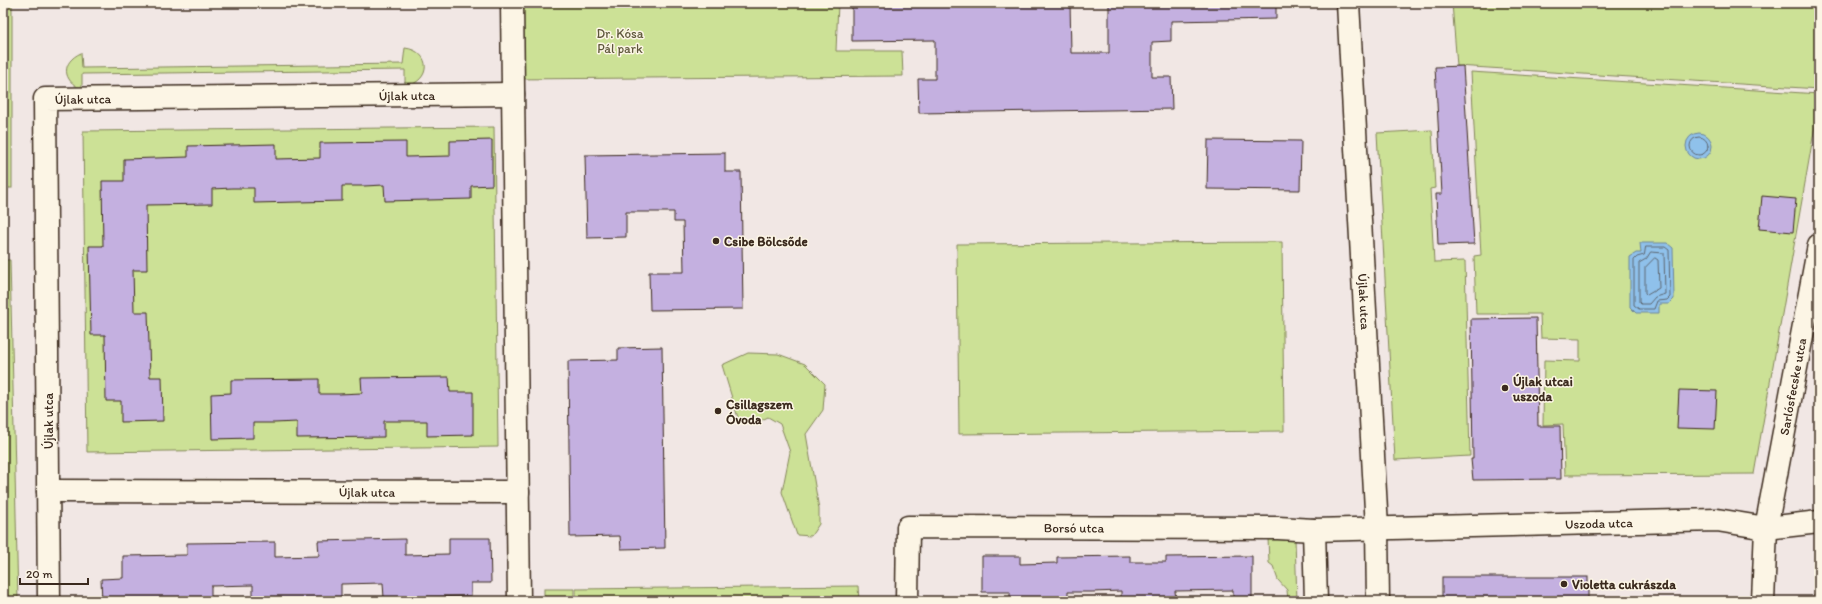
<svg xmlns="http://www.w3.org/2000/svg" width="1822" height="604" viewBox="0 0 1822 604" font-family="Itim,sans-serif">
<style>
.green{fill:#cce196;stroke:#84865a}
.water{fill:#8fc1eb;stroke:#6d8599}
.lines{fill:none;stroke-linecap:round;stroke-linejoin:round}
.shore{stroke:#5d6670;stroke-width:1}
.building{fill:#c4b0e0;stroke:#3b2a1e}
.minor-casing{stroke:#3b2a1e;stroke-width:25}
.minor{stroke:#fcf5e5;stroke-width:22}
.poi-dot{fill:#3b2a1e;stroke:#fcf5e5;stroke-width:1.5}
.labels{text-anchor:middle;stroke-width:3;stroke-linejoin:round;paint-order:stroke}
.park-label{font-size:13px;fill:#5f583c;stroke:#fcf5e5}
.street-label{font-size:13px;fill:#3b2a1e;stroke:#fcf5e5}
.poi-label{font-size:13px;font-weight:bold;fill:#3b2a1e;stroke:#fcf5e5;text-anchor:start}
</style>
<rect width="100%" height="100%" fill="#f1e7e4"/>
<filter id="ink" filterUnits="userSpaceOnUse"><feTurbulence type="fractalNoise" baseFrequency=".025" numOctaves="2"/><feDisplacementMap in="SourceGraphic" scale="8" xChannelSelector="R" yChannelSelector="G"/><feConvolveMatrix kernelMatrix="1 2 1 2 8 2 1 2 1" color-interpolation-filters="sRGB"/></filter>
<g filter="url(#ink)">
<!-- green -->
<g class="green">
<rect x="3" y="3" width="9" height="185"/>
<path d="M 512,3 L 838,3 L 836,51 L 902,51 L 903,76 L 513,79 Z"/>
<path d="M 1452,3 L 1819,3 L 1819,89 L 1457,66 Z"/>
<path d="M 405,48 C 432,51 432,82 405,86 L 405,70 L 82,74 L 82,89 C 62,81 61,62 81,53 L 82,68 L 403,64 Z"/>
<path d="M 1471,72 L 1819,94 L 1819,103 L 1754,474 L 1565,475 L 1563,424 L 1543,425 L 1544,360 L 1580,361 L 1580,339 L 1541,338 L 1540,314 L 1476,314 L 1474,256 L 1481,255 Z"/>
<path d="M 494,127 L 498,447 L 87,452 L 83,131 Z"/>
<path d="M 1432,130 L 1435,188 L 1430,189 L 1434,262 L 1465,261 L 1470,456 L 1395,460 L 1377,133 Z"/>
<path d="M 1282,242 L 1284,431 L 959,434 L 957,244 Z"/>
<path d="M 3,260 L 10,260 L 18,601 L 3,601 Z"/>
<path d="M 748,353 L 778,354 L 805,364 L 825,384 L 823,410 L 806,434 L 819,509 L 819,524 L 811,536 L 797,535 L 782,492 L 790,452 L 780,424 L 768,417 L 754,424 L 739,421 L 722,365 Z"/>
<path d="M 1268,538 L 1295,539 L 1297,601 L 1288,601 L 1287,590 L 1278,580 L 1273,566 L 1269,563 Z"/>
<path d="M 858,586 L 859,601 L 576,601 L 576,589 Z"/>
<rect x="544" y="589" width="30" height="12"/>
</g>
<!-- water -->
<g class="water">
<circle cx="1699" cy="146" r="13"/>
<path d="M 1640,243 L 1667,243 L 1673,248 L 1674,299 L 1669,304 L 1659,304 L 1659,313 L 1636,313 L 1630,307 L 1630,257 L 1636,253 L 1641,253 Z"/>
</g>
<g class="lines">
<!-- shore -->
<g class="shore">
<circle cx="1699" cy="146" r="9"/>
<path d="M 1646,247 L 1665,247 L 1669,250 L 1670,297 L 1667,300 L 1657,301 L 1654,309 L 1639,309 L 1634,305 L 1634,260 L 1637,257 L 1644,255 Z"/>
<path d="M 1651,252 L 1664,253 L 1665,294 L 1655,297 L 1649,304 L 1641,304 L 1639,302 L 1639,263 L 1646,259 Z"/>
<path d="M 1655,258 L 1658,260 L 1659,288 L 1647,295 L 1645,293 L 1645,268 Z"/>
</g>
</g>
<!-- building -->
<g class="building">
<path d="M 852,3 L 1070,3 L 1071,53 L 1109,53 L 1109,3 L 1276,3 L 1276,19 L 1171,21 L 1171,41 L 1152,42 L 1152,77 L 1171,77 L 1172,109 L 919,113 L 918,79 L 935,79 L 935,40 L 852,41 Z"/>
<path d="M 1463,66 L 1474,244 L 1438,245 L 1436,194 L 1442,194 L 1435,67 Z"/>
<path d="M 492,140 L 492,185 L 471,186 L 471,199 L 385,201 L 384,185 L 364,186 L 342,186 L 342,201 L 254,203 L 254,188 L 232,188 L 212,189 L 212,204 L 146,205 L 147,270 L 133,270 L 134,312 L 148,312 L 150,377 L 162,377 L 163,421 L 121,422 L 121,401 L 106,401 L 105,335 L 91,335 L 89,246 L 103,246 L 102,181 L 124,181 L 124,159 L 188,157 L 188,146 L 276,144 L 276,159 L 320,158 L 320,143 L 406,142 L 406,157 L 450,156 L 450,141 Z"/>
<path d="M 1208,140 L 1301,141 L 1300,190 L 1207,189 Z"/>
<path d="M 725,153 L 725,172 L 741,172 L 743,309 L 650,310 L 649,272 L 684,272 L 683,222 L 674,222 L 674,212 L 626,212 L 626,237 L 587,238 L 585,155 Z"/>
<path d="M 1762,196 L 1796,199 L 1793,232 L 1759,229 Z"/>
<path d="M 1536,318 L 1538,426 L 1560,426 L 1561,479 L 1473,480 L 1471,459 L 1473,459 L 1471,319 Z"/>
<path d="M 662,347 L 665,548 L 621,549 L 620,536 L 570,537 L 568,361 L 618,360 L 618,348 Z"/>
<path d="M 449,377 L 450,392 L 473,392 L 473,435 L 427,436 L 427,421 L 384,421 L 384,437 L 297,438 L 297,422 L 274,423 L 253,423 L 253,438 L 212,439 L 211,394 L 231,393 L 231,380 L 319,379 L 319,394 L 339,394 L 362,393 L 361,378 Z"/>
<path d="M 1679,390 L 1717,391 L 1715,429 L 1677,428 Z"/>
<path d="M 449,538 L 490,538 L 491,583 L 471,583 L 471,596 L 384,598 L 383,583 L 341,584 L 341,599 L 253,600 L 253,585 L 211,586 L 211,601 L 102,601 L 101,579 L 123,578 L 123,556 L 187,555 L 187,543 L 275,542 L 275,557 L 319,556 L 318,541 L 405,539 L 405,555 L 449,554 Z"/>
<path d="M 982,556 L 1020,556 L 1020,564 L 1057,563 L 1057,557 L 1130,556 L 1130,562 L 1166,562 L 1166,557 L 1252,556 L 1252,601 L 1233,601 L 1233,590 L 1175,591 L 1176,600 L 1121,601 L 1121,591 L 1092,592 L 1068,592 L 1068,601 L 1010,601 L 1010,592 L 982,592 Z"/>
<rect x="1442" y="577" width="146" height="24"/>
</g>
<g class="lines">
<defs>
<g id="minor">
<path d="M 512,3 L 519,601"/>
<path id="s1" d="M 1348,3 L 1377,528 L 1378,601"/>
<path id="s2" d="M 48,491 L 518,492"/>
<path d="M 1314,530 L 1316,601"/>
<path id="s3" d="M 49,601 L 45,99 L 513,94"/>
<path id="s4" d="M 907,601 L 908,527 L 1278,528 L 1314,530 L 1717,520 L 1766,528 L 1819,522"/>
<path id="s5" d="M 1763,601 L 1766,528 L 1819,245"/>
</g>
</defs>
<!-- minor casing -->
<use href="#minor" class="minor-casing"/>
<!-- minor -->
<use href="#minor" class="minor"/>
</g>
</g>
<!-- markers -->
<g class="poi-dot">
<circle cx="716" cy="241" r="4"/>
<circle cx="1505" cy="388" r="4"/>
<circle cx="718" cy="411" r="4"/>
<circle cx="1564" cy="584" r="4"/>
</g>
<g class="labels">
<!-- park labels -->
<g class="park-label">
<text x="620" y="38">Dr. Kósa<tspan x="620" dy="15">Pál park</tspan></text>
</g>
<!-- street labels -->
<g class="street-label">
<text dy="5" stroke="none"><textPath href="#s3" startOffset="864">Újlak utca</textPath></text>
<text dy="5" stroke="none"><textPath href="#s3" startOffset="540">Újlak utca</textPath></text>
<text dy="5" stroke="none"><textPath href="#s1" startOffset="299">Újlak utca</textPath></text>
<text dy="5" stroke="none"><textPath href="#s5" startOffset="217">Sarlósfecske utca</textPath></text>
<text transform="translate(48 421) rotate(-90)" y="5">Újlak utca</text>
<text dy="5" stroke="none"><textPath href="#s2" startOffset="319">Újlak utca</textPath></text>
<text dy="5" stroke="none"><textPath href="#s4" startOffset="765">Uszoda utca</textPath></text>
<text dy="5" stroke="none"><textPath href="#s4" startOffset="240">Borsó utca</textPath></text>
</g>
<!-- poi labels -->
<g class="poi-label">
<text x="724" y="246">Csibe Bölcsőde</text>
<text x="1513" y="386">Újlak utcai<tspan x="1513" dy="15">uszoda</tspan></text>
<text x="726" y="409">Csillagszem<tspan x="726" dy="15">Óvoda</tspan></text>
<text x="1572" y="589">Violetta cukrászda</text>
</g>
</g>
<!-- margin -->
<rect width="1822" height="604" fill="none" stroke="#fcf5e5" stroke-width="16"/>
<rect x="8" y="8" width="1806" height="588" fill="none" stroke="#3b2a1e" stroke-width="1.5" filter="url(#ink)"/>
<!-- scale -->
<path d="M20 578v6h68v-6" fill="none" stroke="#3b2a1e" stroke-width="2"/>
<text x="26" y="578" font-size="12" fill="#3b2a1e" stroke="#fcf5e5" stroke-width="3" paint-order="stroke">20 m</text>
</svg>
